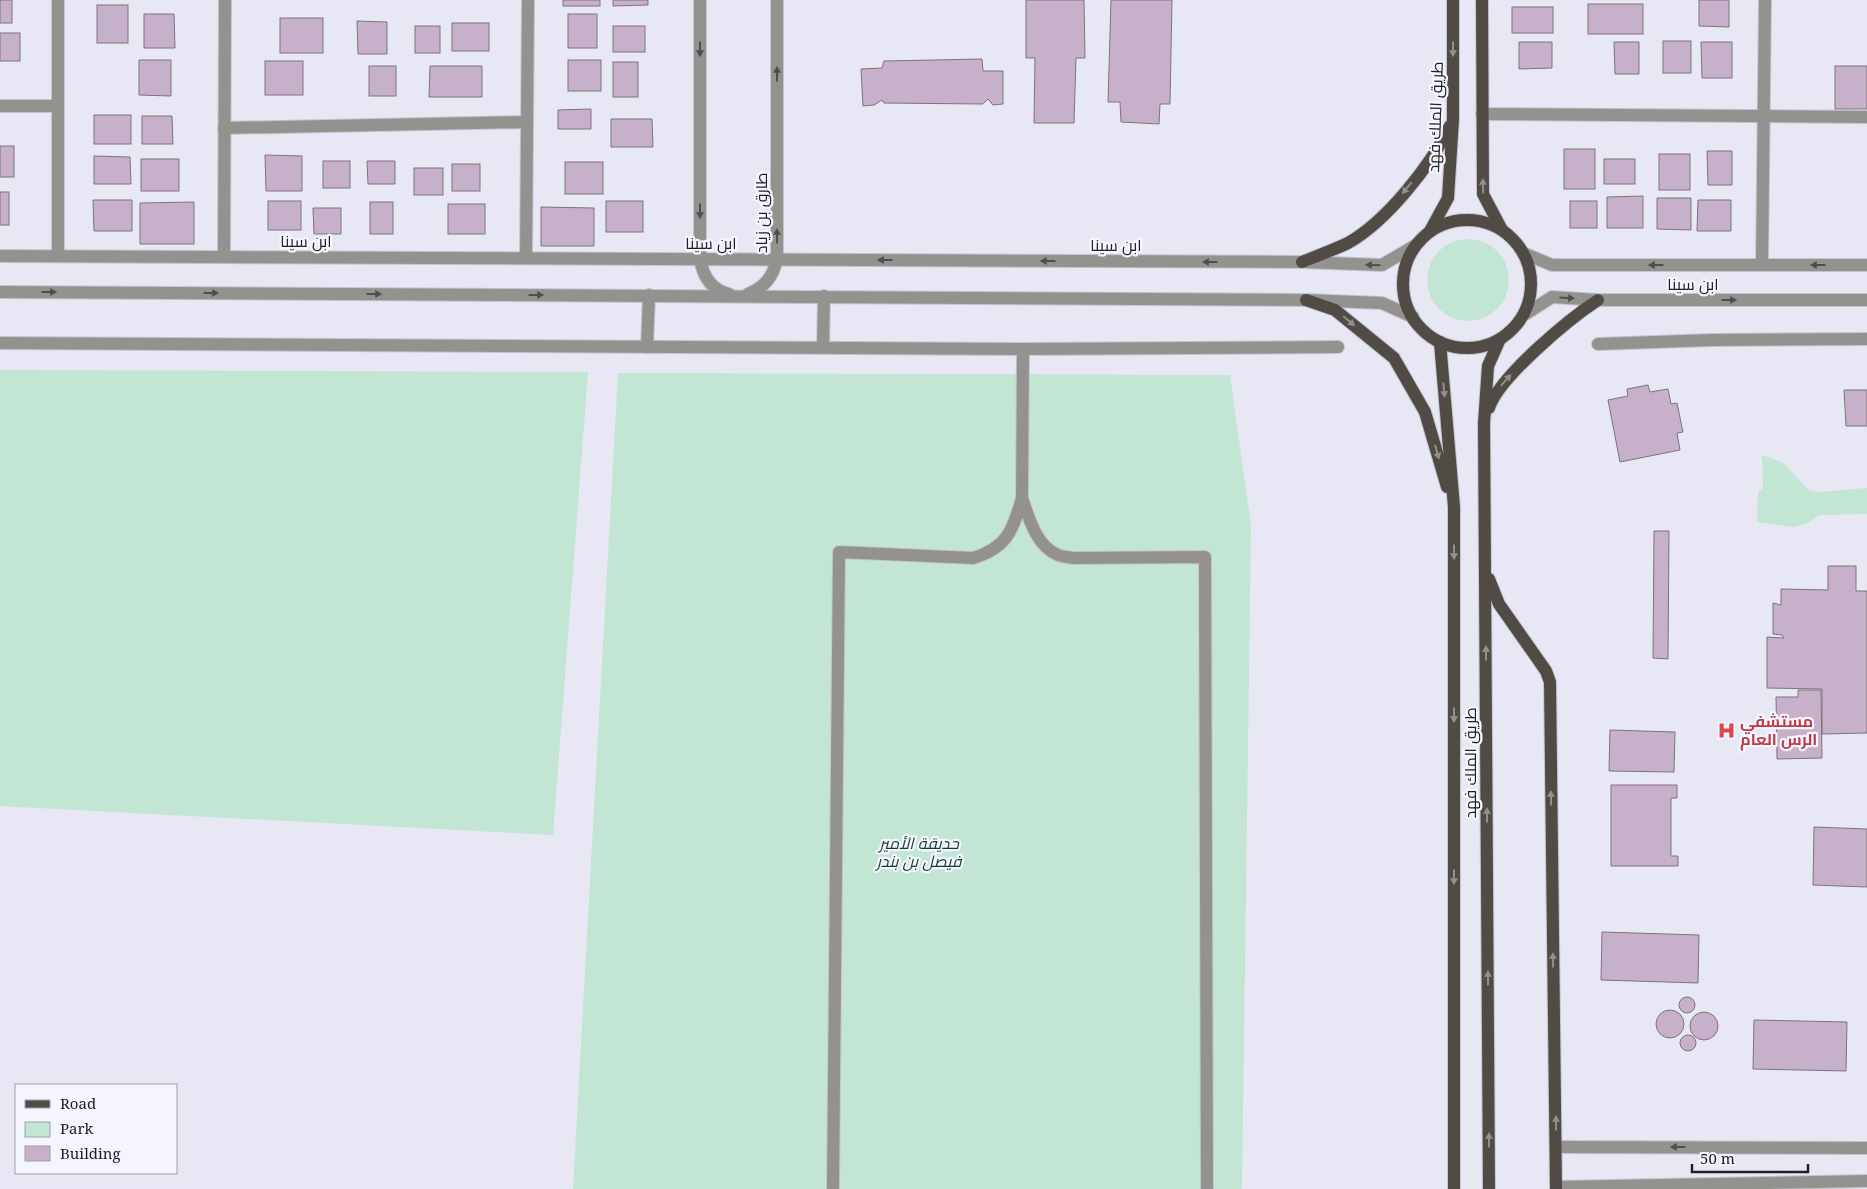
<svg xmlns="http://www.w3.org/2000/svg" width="1867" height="1189" viewBox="0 0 1867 1189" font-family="'Noto Serif',Cairo,serif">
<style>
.green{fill:#c3e5d3}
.building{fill:#c7b0c9;stroke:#7c747c}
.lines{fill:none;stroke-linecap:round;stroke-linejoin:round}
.minor-casing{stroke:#c3c4cf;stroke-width:14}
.tertiary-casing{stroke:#c3c4cf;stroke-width:14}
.primary-casing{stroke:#c3c4cf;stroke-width:14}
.minor{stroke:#94928e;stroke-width:12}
.tertiary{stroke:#94928e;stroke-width:12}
.primary{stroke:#504c45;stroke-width:12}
.oneway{fill:#4e4e4e}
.oneway2{fill:#92908f}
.labels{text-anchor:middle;stroke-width:4.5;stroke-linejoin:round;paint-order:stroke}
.street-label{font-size:16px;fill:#202024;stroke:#f4f5ff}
.health-label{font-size:16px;font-weight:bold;fill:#be3a42;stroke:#f4f5ff;text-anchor:start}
.park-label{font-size:16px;font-style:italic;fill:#113d2b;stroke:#f4f5ff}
</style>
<rect width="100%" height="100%" fill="#e7e8f4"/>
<!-- green -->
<g class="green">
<circle cx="1468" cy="280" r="41"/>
<path d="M 0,370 L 588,372 L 553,835 L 0,806 Z"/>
<path d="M 618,373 L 1230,375 L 1251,526 L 1242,1189 L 573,1189 Z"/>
<path d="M 1762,455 L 1784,463 L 1808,490 L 1820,492 L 1867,488 L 1867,514 L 1819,515 L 1806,524 L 1793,527 L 1757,522 L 1758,492 L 1763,488 Z"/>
</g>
<!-- building -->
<g class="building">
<rect x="0" y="0" width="12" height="23"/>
<rect x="563" y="0" width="37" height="6"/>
<path d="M 613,0 L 648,0 L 648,5 L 613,6 Z"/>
<path d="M 1026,0 L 1084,0 L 1085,58 L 1076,58 L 1074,123 L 1034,123 L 1035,58 L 1026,58 Z"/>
<path d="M 1111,0 L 1172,0 L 1170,104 L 1160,104 L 1159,124 L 1121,122 L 1120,102 L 1108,102 Z"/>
<path d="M 1699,0 L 1729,0 L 1729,27 L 1699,26 Z"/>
<rect x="1588" y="4" width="55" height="30"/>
<rect x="97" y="5" width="31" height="38"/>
<rect x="1512" y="7" width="41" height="26"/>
<path d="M 144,14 L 174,14 L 175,48 L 144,48 Z"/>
<rect x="568" y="14" width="29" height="34"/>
<rect x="280" y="18" width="43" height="35"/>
<path d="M 357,21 L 387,22 L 387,54 L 358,54 Z"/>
<rect x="452" y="23" width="37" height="28"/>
<rect x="415" y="26" width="25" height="27"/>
<rect x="613" y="26" width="32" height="26"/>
<rect x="0" y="33" width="20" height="28"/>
<rect x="1663" y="41" width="28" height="32"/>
<path d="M 1519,42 L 1552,42 L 1552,68 L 1519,69 Z"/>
<path d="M 1614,42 L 1639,42 L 1639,74 L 1615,74 Z"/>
<path d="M 1701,42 L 1732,42 L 1732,78 L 1702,78 Z"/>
<path d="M 982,59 L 983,71 L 1003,71 L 1003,104 L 993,105 L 988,99 L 983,104 L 884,103 L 882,100 L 874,105 L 863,106 L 861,69 L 882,68 L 884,61 Z"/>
<path d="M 139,60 L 171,60 L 171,96 L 139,95 Z"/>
<rect x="568" y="60" width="33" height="31"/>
<rect x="265" y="61" width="38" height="34"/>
<rect x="613" y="62" width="25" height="35"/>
<rect x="369" y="66" width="27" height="30"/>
<path d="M 430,66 L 482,66 L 482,97 L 429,97 Z"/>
<rect x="1835" y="66" width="32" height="43"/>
<path d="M 591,109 L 591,129 L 558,129 L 558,110 Z"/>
<rect x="94" y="115" width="37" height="29"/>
<path d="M 142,116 L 172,116 L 173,144 L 142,144 Z"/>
<path d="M 611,119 L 652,119 L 653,147 L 611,147 Z"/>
<rect x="0" y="146" width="14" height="31"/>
<rect x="1564" y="149" width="31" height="40"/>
<path d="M 1707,151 L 1732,151 L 1732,185 L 1708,185 Z"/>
<rect x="1659" y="154" width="31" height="36"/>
<path d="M 265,155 L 302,156 L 302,191 L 266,191 Z"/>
<path d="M 94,156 L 130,157 L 131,184 L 94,184 Z"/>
<rect x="141" y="159" width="38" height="32"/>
<rect x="1604" y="159" width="31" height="25"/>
<rect x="323" y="161" width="27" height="27"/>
<path d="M 367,161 L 395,161 L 395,184 L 368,184 Z"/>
<rect x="565" y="162" width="38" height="32"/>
<rect x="452" y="164" width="28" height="27"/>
<rect x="414" y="168" width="29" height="27"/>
<rect x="0" y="192" width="9" height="33"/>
<path d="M 1643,196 L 1643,228 L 1607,228 L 1607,197 Z"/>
<path d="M 1657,198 L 1691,198 L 1691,230 L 1657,229 Z"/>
<path d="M 93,200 L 132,200 L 132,231 L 94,231 Z"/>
<path d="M 1698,200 L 1731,200 L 1731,231 L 1697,231 Z"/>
<rect x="268" y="201" width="33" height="29"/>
<rect x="606" y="201" width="37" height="31"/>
<rect x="1570" y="201" width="27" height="27"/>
<path d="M 194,202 L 194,244 L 140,244 L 140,203 Z"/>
<rect x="370" y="202" width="23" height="32"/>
<rect x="448" y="204" width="37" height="30"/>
<path d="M 541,207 L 594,208 L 594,246 L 541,246 Z"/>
<path d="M 313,208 L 341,208 L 341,234 L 314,234 Z"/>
<path d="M 1648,385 L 1650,392 L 1668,389 L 1671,404 L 1677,403 L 1683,432 L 1677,433 L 1680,450 L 1620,462 L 1608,400 L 1628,396 L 1627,389 Z"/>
<path d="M 1844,390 L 1867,390 L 1867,426 L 1846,426 Z"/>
<path d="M 1654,531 L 1669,531 L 1668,659 L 1653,658 Z"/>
<path d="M 1828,566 L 1856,566 L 1856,591 L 1867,591 L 1867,733 L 1822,734 L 1822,689 L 1767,688 L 1767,637 L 1784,638 L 1782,635 L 1773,634 L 1773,603 L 1781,605 L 1781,589 L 1828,590 Z"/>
<path d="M 1798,690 L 1821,690 L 1822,758 L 1777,759 L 1776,697 L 1798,697 Z"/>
<path d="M 1610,730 L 1675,732 L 1674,772 L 1609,771 Z"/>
<path d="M 1611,785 L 1677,785 L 1677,798 L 1671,798 L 1671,856 L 1678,856 L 1678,866 L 1611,866 Z"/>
<path d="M 1814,827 L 1867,829 L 1867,887 L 1813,885 Z"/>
<path d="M 1602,932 L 1699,935 L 1698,983 L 1601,980 Z"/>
<circle cx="1687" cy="1005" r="8"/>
<circle cx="1670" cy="1024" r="14"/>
<circle cx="1704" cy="1026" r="14"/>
<path d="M 1754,1020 L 1847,1022 L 1846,1071 L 1753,1069 Z"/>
<circle cx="1688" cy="1043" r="8"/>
</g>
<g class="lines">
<defs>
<g id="minor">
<path d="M 0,106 L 58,106"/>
<path d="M 1482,114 L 1867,117"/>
<path d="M 224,128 L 527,122"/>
<path d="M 58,256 L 58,0"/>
<path d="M 224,257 L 225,0"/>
<path d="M 526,258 L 528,0"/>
<path d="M 1762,264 L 1765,0"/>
<path d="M 0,343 L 1023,349 L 1338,347"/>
<path d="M 1598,344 L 1712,340 L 1867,339"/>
<path d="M 647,347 L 649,295"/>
<path d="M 823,347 L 824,296"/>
<path d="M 1022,498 L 1023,349"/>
<path d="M 833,1189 L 839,552 L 973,558 C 1007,548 1013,530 1022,498 C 1029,518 1036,546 1058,555 C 1062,557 1069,557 1074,558 L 1205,557 L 1207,1189"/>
</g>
<g id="tertiary">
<path d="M 700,0 L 700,259 C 703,276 711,290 729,294"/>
<path d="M 1523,253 L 1552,265 L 1867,265"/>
<path d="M 0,256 L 1302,262 L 1382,265 L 1416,245"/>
<path d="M 0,292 L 1306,300 L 1382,303 L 1413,317"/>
<path d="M 748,294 C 765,287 773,277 777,259 L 777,0"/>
<path d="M 1524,315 L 1552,297 L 1598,300 L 1867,300"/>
<path d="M 1556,1147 L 1867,1148"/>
<path d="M 1556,1187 L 1867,1181"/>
</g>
<g id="primary">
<path d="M 1482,0 L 1483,194 L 1502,230"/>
<circle cx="1467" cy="284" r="64"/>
<path d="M 1430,231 L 1448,198 L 1453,119 L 1453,0"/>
<path d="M 1302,262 C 1317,256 1333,250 1348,243 C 1387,221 1431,165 1450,126"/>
<path d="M 1306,300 L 1335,310 L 1394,358 L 1425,412 L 1447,487"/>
<path d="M 1440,342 L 1454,507 L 1454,1189"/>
<path d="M 1489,408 C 1499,377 1569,319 1598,300"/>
<path d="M 1489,579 L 1499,604 L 1546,671 L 1550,682 L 1556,1189"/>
<path d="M 1489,1189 L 1484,423 L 1488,366 L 1500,339"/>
</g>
</defs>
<!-- minor casing -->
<use href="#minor" class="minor-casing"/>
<!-- tertiary casing -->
<use href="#tertiary" class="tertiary-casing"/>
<!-- primary casing -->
<use href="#primary" class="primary-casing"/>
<!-- minor -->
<use href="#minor" class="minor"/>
<!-- tertiary -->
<use href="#tertiary" class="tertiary"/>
<!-- primary -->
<use href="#primary" class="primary"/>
</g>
<!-- one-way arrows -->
<defs><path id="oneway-solid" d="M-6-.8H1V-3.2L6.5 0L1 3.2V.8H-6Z" transform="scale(1.25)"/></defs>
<g class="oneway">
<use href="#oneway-solid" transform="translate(700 49) rotate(90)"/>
<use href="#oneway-solid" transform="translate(777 74) rotate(-90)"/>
<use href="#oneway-solid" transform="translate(700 211) rotate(90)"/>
<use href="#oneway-solid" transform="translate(777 236) rotate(-90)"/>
<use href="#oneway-solid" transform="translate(885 260) rotate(-180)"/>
<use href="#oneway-solid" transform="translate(1048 261) rotate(-180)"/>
<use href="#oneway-solid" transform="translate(1210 262) rotate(-180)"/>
<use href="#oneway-solid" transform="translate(1373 265) rotate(-178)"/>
<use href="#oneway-solid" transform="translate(1656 265) rotate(180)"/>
<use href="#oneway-solid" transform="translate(1818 265) rotate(-180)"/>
<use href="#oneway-solid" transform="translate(49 292)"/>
<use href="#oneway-solid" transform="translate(211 293)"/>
<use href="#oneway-solid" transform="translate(374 294)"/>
<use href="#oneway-solid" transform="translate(536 295)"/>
<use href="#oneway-solid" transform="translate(1567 298) rotate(4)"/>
<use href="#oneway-solid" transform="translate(1729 300)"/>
<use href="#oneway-solid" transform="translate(1678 1147) rotate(-180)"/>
</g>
<g class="oneway2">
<use href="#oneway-solid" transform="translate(1453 49) rotate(90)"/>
<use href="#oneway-solid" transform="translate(1483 186) rotate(-92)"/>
<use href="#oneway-solid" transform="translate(1407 188) rotate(129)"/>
<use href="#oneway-solid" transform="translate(1349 321) rotate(40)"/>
<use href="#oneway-solid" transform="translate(1506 380) rotate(-48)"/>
<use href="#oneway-solid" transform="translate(1444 390) rotate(85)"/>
<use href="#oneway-solid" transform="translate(1437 452) rotate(74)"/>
<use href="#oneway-solid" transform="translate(1454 552) rotate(90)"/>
<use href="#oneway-solid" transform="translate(1486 653) rotate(-90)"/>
<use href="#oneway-solid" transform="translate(1454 715) rotate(90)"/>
<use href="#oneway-solid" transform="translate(1551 798) rotate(-91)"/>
<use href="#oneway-solid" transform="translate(1487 815) rotate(-90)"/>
<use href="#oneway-solid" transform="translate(1454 877) rotate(90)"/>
<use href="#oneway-solid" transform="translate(1553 960) rotate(-91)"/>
<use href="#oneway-solid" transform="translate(1488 978) rotate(-90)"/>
<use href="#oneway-solid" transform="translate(1556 1123) rotate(-91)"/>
<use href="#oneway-solid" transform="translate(1489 1140) rotate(-90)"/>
</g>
<!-- icons -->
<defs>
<symbol id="hospital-bare" viewBox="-9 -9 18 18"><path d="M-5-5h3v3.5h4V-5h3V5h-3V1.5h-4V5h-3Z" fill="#e0444e" stroke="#f4f5ff" stroke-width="2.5" paint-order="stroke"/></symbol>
</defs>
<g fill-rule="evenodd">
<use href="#hospital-bare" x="1714" y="718" width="25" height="25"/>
</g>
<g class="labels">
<!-- street labels -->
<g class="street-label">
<text transform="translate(1435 117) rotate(-88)" y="6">طريق الملك فهد</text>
<text transform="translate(761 213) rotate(-90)" y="6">طارق بن زياد</text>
<text x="306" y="247">ابن سينا</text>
<text x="711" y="249">ابن سينا</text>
<text x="1116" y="251">ابن سينا</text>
<text x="1693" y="290">ابن سينا</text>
<text transform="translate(1470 763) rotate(-90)" y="6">طريق الملك فهد</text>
</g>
<!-- health labels -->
<g class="health-label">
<text x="1740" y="727">مستشفي<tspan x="1740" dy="18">الرس العام</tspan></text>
</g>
<!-- park labels -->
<g class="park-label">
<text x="919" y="849">حديقة الأمير<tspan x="919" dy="18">فيصل بن بندر</tspan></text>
</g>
</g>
<!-- legend -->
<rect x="15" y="1084" width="162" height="90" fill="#f4f5ff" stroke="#9fa0a7"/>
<rect x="25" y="1100" width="25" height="8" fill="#504c45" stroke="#9fa0a7"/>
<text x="60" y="1109" font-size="15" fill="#202024">Road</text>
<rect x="25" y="1122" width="25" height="15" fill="#c3e5d3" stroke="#9fa0a7"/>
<text x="60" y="1134" font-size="15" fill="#202024">Park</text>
<rect x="25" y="1146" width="25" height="15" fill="#c7b0c9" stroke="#9fa0a7"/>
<text x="60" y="1159" font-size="15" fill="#202024">Building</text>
<!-- scale -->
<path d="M1692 1164v8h116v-8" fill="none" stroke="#202024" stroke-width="2.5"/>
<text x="1700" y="1164" font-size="15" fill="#202024" stroke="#f4f5ff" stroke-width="4" paint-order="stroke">50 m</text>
</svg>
